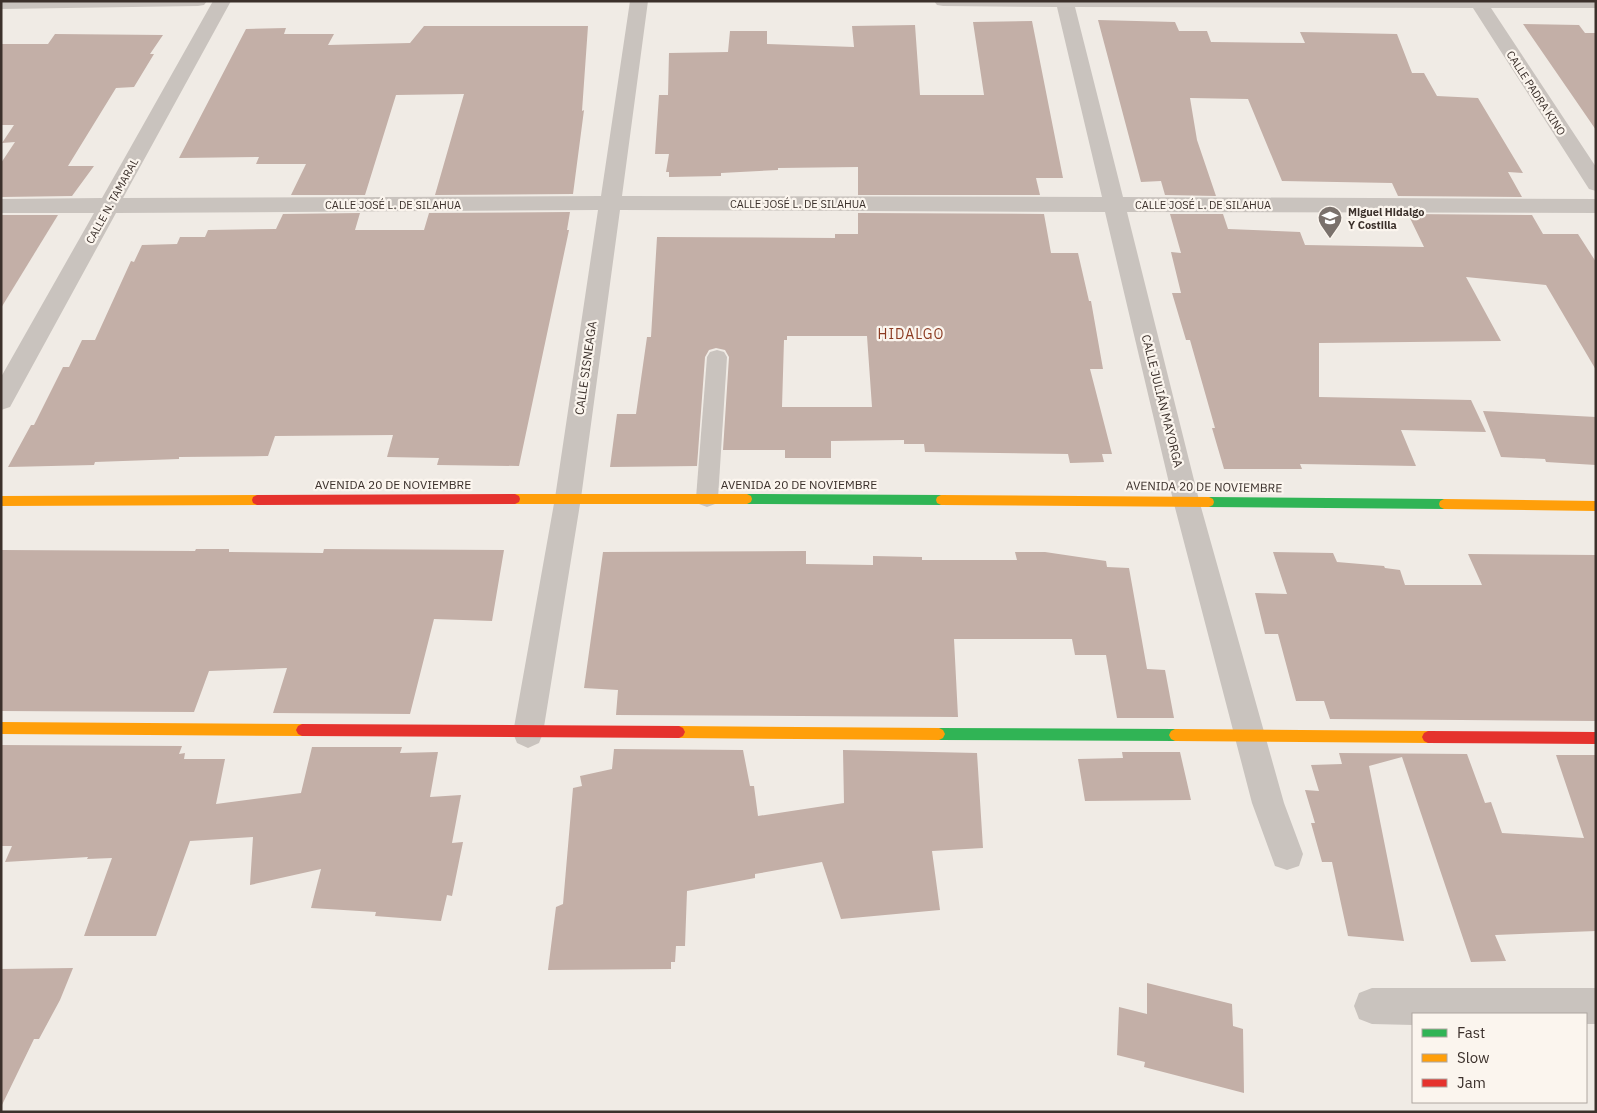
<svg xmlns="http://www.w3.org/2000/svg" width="1597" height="1113" viewBox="0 0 1597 1113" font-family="'IBM Plex Sans',sans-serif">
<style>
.building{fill:#c3afa7;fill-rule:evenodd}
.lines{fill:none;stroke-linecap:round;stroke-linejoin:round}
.lane{fill:#c9c3be;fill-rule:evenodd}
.street{fill:#c9c3be;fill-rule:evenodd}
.fast{fill:#30b455;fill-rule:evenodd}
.slow{fill:#ff9f0a;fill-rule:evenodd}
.jam{fill:#e5322d;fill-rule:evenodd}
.labels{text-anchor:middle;stroke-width:4.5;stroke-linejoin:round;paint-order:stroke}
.far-street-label{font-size:11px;fill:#3b302b;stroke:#fbf5ee}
.far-poi-label{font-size:11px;font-weight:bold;fill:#3b302b;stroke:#fbf5ee;text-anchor:start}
.street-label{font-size:12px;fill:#3b302b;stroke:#fbf5ee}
.neighbourhood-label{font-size:14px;letter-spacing:1px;fill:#8c3b22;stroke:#fbf5ee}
</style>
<rect width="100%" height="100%" fill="#f0ebe5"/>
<!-- building -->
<g class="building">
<path d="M 1098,20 L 1175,22 L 1179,31 L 1207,31 L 1211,42 L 1305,43 L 1300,32 L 1397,34 L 1412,73 L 1424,73 L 1437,96 L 1478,98 L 1523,173 L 1508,172 L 1522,197 L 1398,196 L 1392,183 L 1282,181 L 1248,99 L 1190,98 L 1197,140 L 1216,196 L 1165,195 L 1161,181 L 1141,182 Z"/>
<path d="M 1032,21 L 1063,178 L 1036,178 L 1040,195 L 858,195 L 858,167 L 778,168 L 778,170 L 721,173 L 721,176 L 669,177 L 669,172 L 666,172 L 669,154 L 655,154 L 659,95 L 668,95 L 669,53 L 728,52 L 730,31 L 767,31 L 767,44 L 854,47 L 852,26 L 915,25 L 920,95 L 984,95 L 973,22 Z"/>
<path d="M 1523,24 L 1579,25 L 1585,33 L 1596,33 L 1596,130 Z"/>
<path d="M 424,26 L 588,26 L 582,111 L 584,110 L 573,194 L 435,195 L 464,94 L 396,95 L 365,195 L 291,195 L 306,164 L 256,164 L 259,157 L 179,158 L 246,29 L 286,28 L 284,34 L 334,34 L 328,45 L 410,43 Z"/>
<path d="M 55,34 L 163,35 L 150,54 L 154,54 L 134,87 L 116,88 L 68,166 L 94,166 L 72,196 L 1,197 L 1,163 L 15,142 L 2,143 L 14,125 L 1,125 L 1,44 L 48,44 Z"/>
<path d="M 570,212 L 567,230 L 569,230 L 519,466 L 437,465 L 439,458 L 387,457 L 393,435 L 275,436 L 268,456 L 179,457 L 179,459 L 95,462 L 94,465 L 8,467 L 31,425 L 34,425 L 63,367 L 69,367 L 82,340 L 95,340 L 131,261 L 134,262 L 142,245 L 177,244 L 180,237 L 205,237 L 208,230 L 276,229 L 283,214 L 360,213 L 355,230 L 424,230 L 429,213 Z"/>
<path d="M 858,213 L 1044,214 L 1051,253 L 1078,253 L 1089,301 L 1091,301 L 1103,369 L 1090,369 L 1112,454 L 1102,454 L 1104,462 L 1070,463 L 1068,454 L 925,452 L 924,444 L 904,444 L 904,440 L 831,441 L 831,458 L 785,458 L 785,450 L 723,450 L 729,357 L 725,350 L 716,348 L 709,350 L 705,357 L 697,466 L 610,467 L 617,414 L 636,414 L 647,337 L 651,337 L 657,237 L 835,238 L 835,234 L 858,234 ZM 787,336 L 867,336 L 872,407 L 782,407 L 784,340 L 787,340 Z"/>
<path d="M 1170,214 L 1223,214 L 1228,229 L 1300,232 L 1305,245 L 1424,247 L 1408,214 L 1532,215 L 1543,234 L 1578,234 L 1596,262 L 1596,370 L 1546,285 L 1466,277 L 1501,341 L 1319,343 L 1319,397 L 1471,400 L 1486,432 L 1401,430 L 1416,466 L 1300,464 L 1302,469 L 1224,469 L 1212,428 L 1215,428 L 1190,340 L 1186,340 L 1172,293 L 1181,293 L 1171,252 L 1181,253 Z"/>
<path d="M 1,215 L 58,215 L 1,308 Z"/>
<path d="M 1483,411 L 1596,417 L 1596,465 L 1546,462 L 1545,459 L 1501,457 Z"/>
<path d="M 196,549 L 229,549 L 229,552 L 323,553 L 324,549 L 504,550 L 492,621 L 434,619 L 410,714 L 273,713 L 287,668 L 209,671 L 194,712 L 1,711 L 1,550 L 195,551 Z"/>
<path d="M 806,551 L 806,564 L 873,565 L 873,556 L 922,557 L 922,560 L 1017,560 L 1015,552 L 1045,552 L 1106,561 L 1107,567 L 1129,568 L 1147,669 L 1165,670 L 1174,718 L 1117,718 L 1106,655 L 1075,655 L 1072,639 L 954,639 L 958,717 L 616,715 L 618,690 L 584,688 L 603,552 Z"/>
<path d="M 1273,552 L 1333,553 L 1337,562 L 1384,566 L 1385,568 L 1400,570 L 1405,585 L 1482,585 L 1468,554 L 1596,555 L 1596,721 L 1330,719 L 1324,701 L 1296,701 L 1278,634 L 1265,634 L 1255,593 L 1287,594 Z"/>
<path d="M 1,745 L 182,746 L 179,754 L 185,753 L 184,759 L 225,759 L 216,804 L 301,793 L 312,747 L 402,747 L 400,753 L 438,752 L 430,797 L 461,795 L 452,843 L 463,842 L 452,896 L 447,895 L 441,921 L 375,916 L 376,912 L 311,908 L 321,869 L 250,885 L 253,837 L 190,841 L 156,936 L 84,936 L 112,858 L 87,859 L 88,857 L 5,862 L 12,846 L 1,846 Z"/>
<path d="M 614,749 L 743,750 L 750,786 L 754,786 L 758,816 L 844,803 L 843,750 L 977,753 L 983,848 L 932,851 L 940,910 L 841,919 L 822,862 L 755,874 L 755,878 L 687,891 L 685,946 L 676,946 L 675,962 L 671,962 L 671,969 L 548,970 L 556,907 L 563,904 L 573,788 L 582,786 L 580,776 L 612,769 Z"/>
<path d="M 1122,752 L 1180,752 L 1191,800 L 1085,801 L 1078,759 L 1123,758 Z"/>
<path d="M 1339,753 L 1467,754 L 1485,803 L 1491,802 L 1502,833 L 1584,838 L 1556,755 L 1596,755 L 1596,931 L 1495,935 L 1506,961 L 1471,962 L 1402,757 L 1369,766 L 1404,941 L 1348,936 L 1332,862 L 1322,862 L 1311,823 L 1315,823 L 1305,790 L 1319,791 L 1311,765 L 1342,764 Z"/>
<path d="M 73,968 L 60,1000 L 39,1039 L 34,1039 L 1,1107 L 1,969 Z"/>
<path d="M 1147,983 L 1232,1004 L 1233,1026 L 1243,1029 L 1244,1093 L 1144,1067 L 1145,1062 L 1117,1055 L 1119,1007 L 1147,1014 Z"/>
</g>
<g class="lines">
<!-- lane -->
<path class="lane" d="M 717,350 L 724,352 L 727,357 L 718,498 L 715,504 L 707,507 L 699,504 L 696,498 L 707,357 L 710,352 Z"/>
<!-- street -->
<g class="street">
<path d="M 1,1 L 207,1 L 204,5 L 198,6 L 1,9 Z"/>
<path d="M 213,1 L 231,1 L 123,198 L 601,196 L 630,1 L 648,1 L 622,196 L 1102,197 L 1057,7 L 943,6 L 937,5 L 934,1 L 1596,1 L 1596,8 L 1491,8 L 1596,167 L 1596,191 L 1589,189 L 1473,8 L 1075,7 L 1123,197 L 1596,199 L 1596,213 L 1127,212 L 1199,500 L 1284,803 L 1303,854 L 1299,866 L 1287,870 L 1275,866 L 1252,803 L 1173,500 L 1105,212 L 620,210 L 581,498 L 543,733 L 539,743 L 528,748 L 517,743 L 513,733 L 555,498 L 598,210 L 116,213 L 10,407 L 1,410 L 1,377 L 94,213 L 1,213 L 1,199 L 102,198 Z"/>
<path d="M 1372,988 L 1596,988 L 1596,1024 L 1586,1024 L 1586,1014 L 1413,1014 L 1413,1025 L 1372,1024 L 1359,1019 L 1354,1006 L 1359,993 Z"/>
</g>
<!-- fast -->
<g class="fast">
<path d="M 747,494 L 941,495 L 945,497 L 946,500 L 945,503 L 941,505 L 747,504 L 743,502 L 742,499 L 743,496 Z"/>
<path d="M 1209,497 L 1444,499 L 1448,501 L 1449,504 L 1448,507 L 1444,509 L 1209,507 L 1205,505 L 1204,502 L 1205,499 Z"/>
<path d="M 939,728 L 1175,729 L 1179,731 L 1181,735 L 1179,739 L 1175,741 L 939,740 L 935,738 L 933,734 L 935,730 Z"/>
</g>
<!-- slow -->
<g class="slow">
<path d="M 515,494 L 747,494 L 751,496 L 752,499 L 751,502 L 747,504 L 515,504 L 511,502 L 510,499 L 511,496 Z"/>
<path d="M 257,495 L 261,497 L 262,500 L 261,503 L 257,505 L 1,506 L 1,496 Z"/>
<path d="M 941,495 L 1209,497 L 1213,499 L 1214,502 L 1213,505 L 1209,507 L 941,505 L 937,503 L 936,500 L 937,497 Z"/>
<path d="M 1444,499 L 1596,501 L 1596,511 L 1444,509 L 1440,507 L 1439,504 L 1440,501 Z"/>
<path d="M 1,722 L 302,724 L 306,726 L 308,730 L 306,734 L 302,736 L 1,734 Z"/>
<path d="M 679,726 L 939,728 L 943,730 L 945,734 L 943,738 L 939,740 L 679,738 L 675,736 L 673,732 L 675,728 Z"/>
<path d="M 1175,729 L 1428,731 L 1432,733 L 1434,737 L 1432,741 L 1428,743 L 1175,741 L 1171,739 L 1169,735 L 1171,731 Z"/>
</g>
<!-- jam -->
<g class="jam">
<path d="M 515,494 L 519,496 L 520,499 L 519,502 L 515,504 L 257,505 L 253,503 L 252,500 L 253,497 L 257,495 Z"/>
<path d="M 302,724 L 679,726 L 683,728 L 685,732 L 683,736 L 679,738 L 302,736 L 298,734 L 296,730 L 298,726 Z"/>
<path d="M 1428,731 L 1596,732 L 1596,744 L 1428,743 L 1424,741 L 1422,737 L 1424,733 Z"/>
</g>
</g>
<!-- icons -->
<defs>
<symbol id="school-pin" viewBox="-11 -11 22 30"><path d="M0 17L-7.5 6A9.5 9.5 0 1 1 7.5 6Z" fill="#7a716c" stroke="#fbf5ee"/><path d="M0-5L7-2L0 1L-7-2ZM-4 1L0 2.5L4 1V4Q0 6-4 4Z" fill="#fff"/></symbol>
</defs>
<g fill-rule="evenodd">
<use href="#school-pin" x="1316" y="204" width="28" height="38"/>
</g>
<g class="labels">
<!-- far-street labels -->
<g class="far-street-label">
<text transform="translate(1536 93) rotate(57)" y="4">CALLE PADRA KINO</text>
<text transform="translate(112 201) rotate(-61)" y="4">CALLE N. TAMARAL</text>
<text x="798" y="208">CALLE JOSÉ L. DE SILAHUA</text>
<text x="393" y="209">CALLE JOSÉ L. DE SILAHUA</text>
<text x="1203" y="209">CALLE JOSÉ L. DE SILAHUA</text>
</g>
<!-- far-poi labels -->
<g class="far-poi-label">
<text x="1348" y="216">Miguel Hidalgo<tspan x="1348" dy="13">Y Costilla</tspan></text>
</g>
<!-- street labels -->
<g class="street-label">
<text transform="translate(586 368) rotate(-82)" y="4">CALLE SISNEAGA</text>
<text transform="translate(1162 401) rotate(76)" y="4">CALLE JULIÁN MAYORGA</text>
<text x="393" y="489">AVENIDA 20 DE NOVIEMBRE</text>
<text x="799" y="489">AVENIDA 20 DE NOVIEMBRE</text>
<text transform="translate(1204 487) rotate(1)" y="4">AVENIDA 20 DE NOVIEMBRE</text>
</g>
<!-- neighbourhood labels -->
<g class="neighbourhood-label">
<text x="911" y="339">HIDALGO</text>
</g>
</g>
<!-- border -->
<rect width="1597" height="1113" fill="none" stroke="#3b302b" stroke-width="5"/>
<!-- legend -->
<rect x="1412" y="1013" width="175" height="90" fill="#fbf5ee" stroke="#aea6a0"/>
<rect x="1422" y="1029" width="25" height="8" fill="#30b455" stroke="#aea6a0"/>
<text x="1457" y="1038" font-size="15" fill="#3b302b">Fast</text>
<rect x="1422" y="1054" width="25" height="8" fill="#ff9f0a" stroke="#aea6a0"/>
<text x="1457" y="1063" font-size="15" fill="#3b302b">Slow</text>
<rect x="1422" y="1079" width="25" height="8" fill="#e5322d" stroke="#aea6a0"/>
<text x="1457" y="1088" font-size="15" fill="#3b302b">Jam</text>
</svg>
